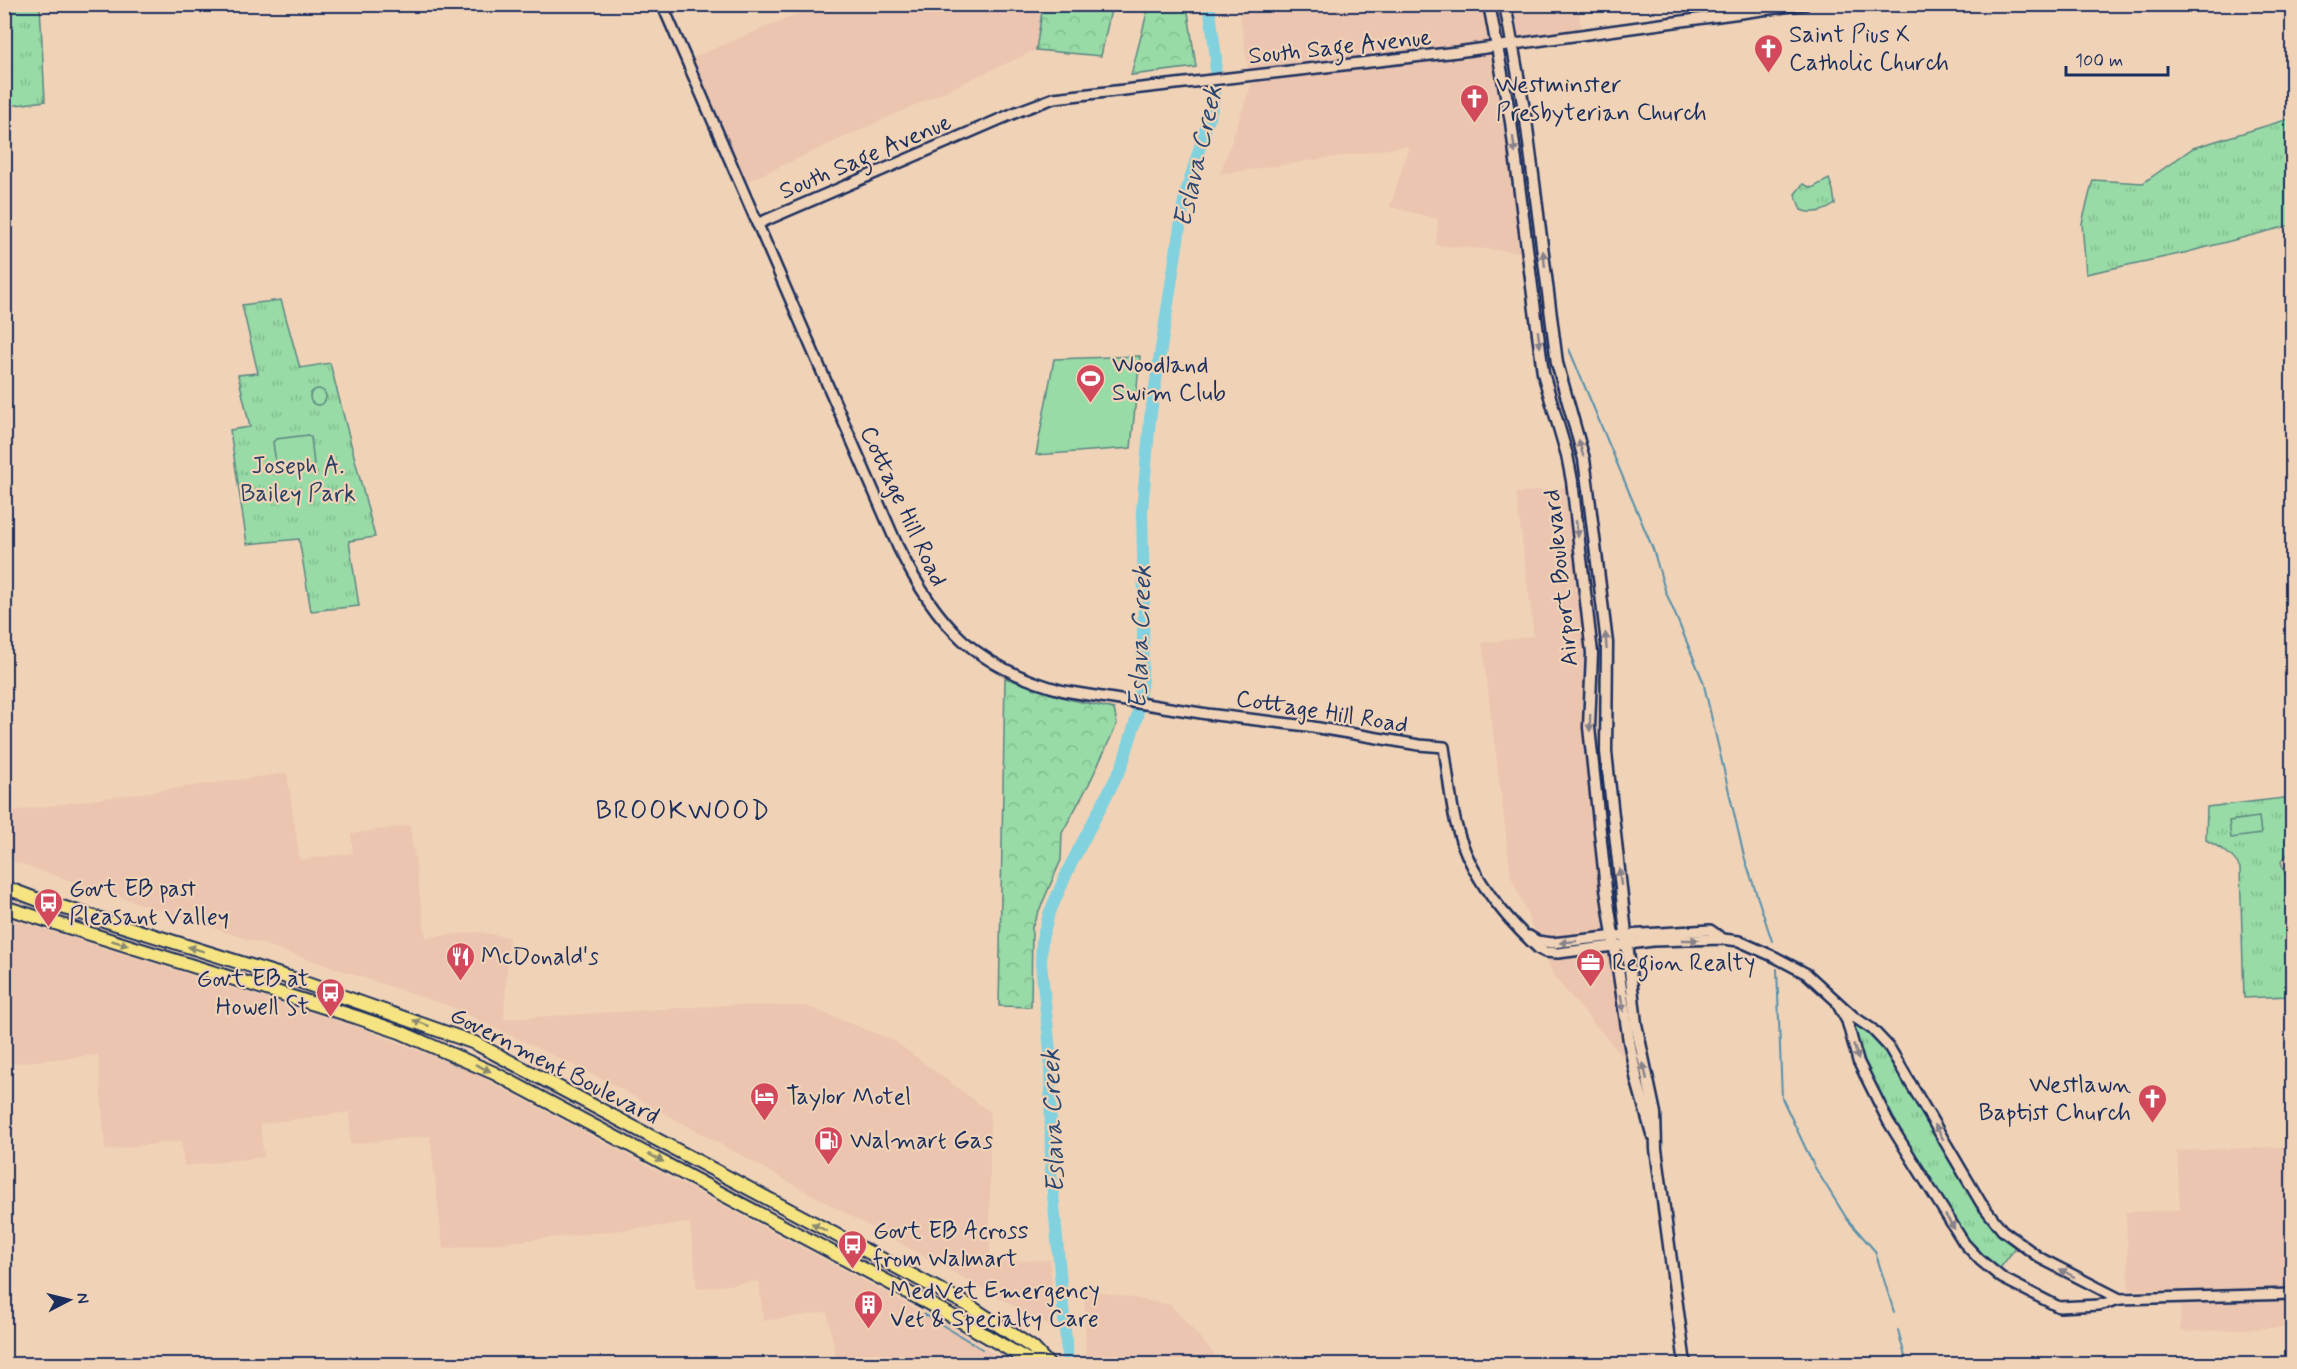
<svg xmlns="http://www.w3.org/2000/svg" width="2297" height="1369" viewBox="0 0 2297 1369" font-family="Mynerve,sans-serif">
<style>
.built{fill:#ebc5af}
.grass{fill:url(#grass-tufts);stroke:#5a8582;stroke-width:1.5}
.forest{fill:url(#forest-crowns);stroke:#5a8582;stroke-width:1.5}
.pitch{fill:#98dba6;stroke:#5a8582;stroke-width:1.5}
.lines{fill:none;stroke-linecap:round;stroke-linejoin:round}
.stream{stroke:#5890ab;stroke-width:2}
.river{stroke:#81d1de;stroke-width:12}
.tertiary-casing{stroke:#1b2f5e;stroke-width:14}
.secondary-casing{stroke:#1b2f5e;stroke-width:15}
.primary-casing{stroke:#1b2f5e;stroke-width:16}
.tertiary{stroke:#f0d3b7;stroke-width:9}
.secondary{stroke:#f0d3b7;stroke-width:10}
.primary{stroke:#f6e381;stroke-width:12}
.oneway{fill:#86818a}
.oneway2{fill:#888970}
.labels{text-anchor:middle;stroke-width:4.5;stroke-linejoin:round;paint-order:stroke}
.poi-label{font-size:24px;fill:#1b2f5e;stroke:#f0d3b7;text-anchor:start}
.street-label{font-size:24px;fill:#1b2f5e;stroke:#f0d3b7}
.park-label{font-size:24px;fill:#284065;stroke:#f0d3b7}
.water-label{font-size:26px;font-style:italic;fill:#2a4771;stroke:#f0d3b7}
.neighbourhood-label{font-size:26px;letter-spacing:1.5px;fill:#1b2f5e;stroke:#f0d3b7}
</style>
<defs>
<pattern id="grass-tufts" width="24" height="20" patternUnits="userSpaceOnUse" patternTransform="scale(1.5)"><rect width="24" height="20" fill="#98dba6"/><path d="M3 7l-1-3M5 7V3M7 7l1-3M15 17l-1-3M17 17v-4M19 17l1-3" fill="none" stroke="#82bc91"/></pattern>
<pattern id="forest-crowns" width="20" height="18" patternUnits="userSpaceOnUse" patternTransform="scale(1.5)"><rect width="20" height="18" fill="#98dba6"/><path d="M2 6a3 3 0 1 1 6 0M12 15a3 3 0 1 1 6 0" fill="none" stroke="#82bc91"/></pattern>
</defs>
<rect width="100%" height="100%" fill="#f0d3b7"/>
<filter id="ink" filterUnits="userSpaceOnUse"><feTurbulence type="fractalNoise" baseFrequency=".0167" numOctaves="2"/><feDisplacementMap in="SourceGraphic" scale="12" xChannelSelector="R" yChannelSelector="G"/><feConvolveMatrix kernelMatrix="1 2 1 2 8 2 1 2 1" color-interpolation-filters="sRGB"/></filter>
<g filter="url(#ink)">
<!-- built -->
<g class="built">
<path d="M 819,5 L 1043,5 L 1036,50 L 746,182 L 692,58 Z"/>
<path d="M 1238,5 L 1578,5 L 1582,32 L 1491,39 L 1506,133 L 1520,252 L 1436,245 L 1438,219 L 1390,207 L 1409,146 L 1220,174 L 1251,85 Z"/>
<path d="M 1566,487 L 1586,662 L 1584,728 L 1610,951 L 1628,1063 L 1554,977 L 1511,876 L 1482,643 L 1534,636 L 1516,493 Z"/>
<path d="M 287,773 L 300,860 L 353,853 L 351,834 L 410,825 L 426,937 L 478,932 L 509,937 L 504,1019 L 726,1005 L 806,1006 L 893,1040 L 990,1112 L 990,1262 L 1050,1260 L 1054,1328 L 604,1080 L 449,1006 L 5,859 L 5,812 Z"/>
<path d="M 5,917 L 364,1029 L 470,1071 L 953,1328 L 1010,1364 L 837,1364 L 827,1312 L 763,1321 L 759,1281 L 697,1289 L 690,1223 L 443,1249 L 430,1136 L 350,1144 L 350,1112 L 260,1124 L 264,1157 L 184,1166 L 181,1141 L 105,1150 L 98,1055 L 5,1064 Z"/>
<path d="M 2292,1146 L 2292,1327 L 2180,1332 L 2181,1291 L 2129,1289 L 2126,1212 L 2180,1210 L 2177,1151 Z"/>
<path d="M 1084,1289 L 1171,1305 L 1223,1364 L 1086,1364 Z"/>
</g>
<!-- grass -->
<g class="grass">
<path d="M 4,5 L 40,5 L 45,101 L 10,106 L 5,33 Z"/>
<path d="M 2292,118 L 2292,225 L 2184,253 L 2086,274 L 2082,223 L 2093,180 L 2143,183 L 2193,148 Z"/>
<path d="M 1829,179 L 1833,190 L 1835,204 C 1826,211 1812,215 1801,210 L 1795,194 L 1803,184 L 1812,188 Z"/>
<path d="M 281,300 L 300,368 L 330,363 L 375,537 L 349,541 L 359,606 L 311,611 L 299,539 L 247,544 L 230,430 L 250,427 L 238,375 L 258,373 L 242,305 Z"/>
<path d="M 2292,797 L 2292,849 L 2281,862 L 2287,879 L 2290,996 L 2244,998 L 2240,868 C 2233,854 2219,847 2206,840 L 2207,807 Z"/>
<path d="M 1858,1024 L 1882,1044 L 1996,1228 L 2014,1245 L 2014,1250 L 2000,1268 L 1994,1268 L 1965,1238 L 1937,1194 L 1863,1066 L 1853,1027 Z"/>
</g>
<!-- forest -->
<g class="forest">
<path d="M 1043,5 L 1112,5 L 1101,56 L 1036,50 Z"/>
<path d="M 1149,5 L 1187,5 L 1196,67 L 1131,75 Z"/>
<path d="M 1005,678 L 1068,699 L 1114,709 L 1117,724 L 1089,784 L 1062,833 L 1061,860 L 1032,927 L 1031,1007 L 999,1006 Z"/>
</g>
<!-- pitch -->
<g class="pitch">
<path d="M 1140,356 L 1131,448 L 1036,455 L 1054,359 Z"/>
<circle cx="318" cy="397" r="8"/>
<path d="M 308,435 L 311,437 L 314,465 L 312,468 L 281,472 L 277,470 L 273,442 L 276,439 Z"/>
<path d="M 2259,817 L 2261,834 L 2231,838 L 2229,821 Z"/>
</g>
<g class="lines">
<!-- stream -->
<g class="stream">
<path d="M 1569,349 L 1653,549 L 1665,590 L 1703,681 L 1744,856 L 1772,941"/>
<path d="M 1777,969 L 1782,1098 L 1814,1166 L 1847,1219 L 1875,1251 L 1894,1312"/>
<path d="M 924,1314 L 982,1349"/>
<path d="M 1898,1330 L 1907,1364"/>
</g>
<!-- river -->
<path class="river" d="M 1068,1364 L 1051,1171 L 1050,1051 L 1041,963 L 1042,939 L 1049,914 L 1069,868 L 1122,766 L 1137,717 L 1142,678 L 1144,594 L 1142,511 L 1150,419 L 1185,195 L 1213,105 L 1216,58 L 1209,4"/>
<defs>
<g id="tertiary">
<path d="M 662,4 L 898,547 C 938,627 976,668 1064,691 L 1207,714 L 1307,726 L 1419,745 L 1444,747 C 1448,773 1450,799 1456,824 C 1468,873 1503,916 1539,949 L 1545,952 L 1558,953 L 1653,941 L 1723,939 L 1739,941 L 1775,957 L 1807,974 L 1854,1017 L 1872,1029 L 1889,1047 L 1981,1203 L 2002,1230 L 2040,1258 L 2120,1299"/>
<path d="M 757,224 L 1019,111 L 1054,98 L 1457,52 L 1806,4"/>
<path d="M 1529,936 L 1537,941 L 1552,943 L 1626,935 L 1710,930 L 1723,939"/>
<path d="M 1838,1005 L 1847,1021 L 1858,1061 L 1888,1121 L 1964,1243 L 1980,1260 L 2002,1278 L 2059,1307 L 2099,1305 L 2120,1299 L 2292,1294"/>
</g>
<g id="secondary">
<path d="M 1489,4 L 1511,122 L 1543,373 L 1567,455 L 1572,481 L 1592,653 L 1589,727 L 1606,889 L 1629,1041 L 1637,1081 L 1652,1134"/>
<path d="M 1505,4 L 1526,120 L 1557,363 L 1584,459 L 1588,489 L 1607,643 L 1606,752 L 1636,1024 L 1655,1113 L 1656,1149 L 1685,1364"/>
</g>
<g id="primary">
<path d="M 4,887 L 36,899 L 293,979 L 475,1043 L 968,1305 L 1033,1348 L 1048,1364"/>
<path d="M 4,907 L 356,1017 L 400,1032 L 494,1073 L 954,1317 L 1026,1359 L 1040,1364"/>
</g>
</defs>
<!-- tertiary casing -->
<use href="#tertiary" class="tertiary-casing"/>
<!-- secondary casing -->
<use href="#secondary" class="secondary-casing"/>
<!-- primary casing -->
<use href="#primary" class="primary-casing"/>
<!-- tertiary -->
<use href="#tertiary" class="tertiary"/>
<!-- secondary -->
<use href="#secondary" class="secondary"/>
<!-- primary -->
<use href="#primary" class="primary"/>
</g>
<!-- one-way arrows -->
<defs><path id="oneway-solid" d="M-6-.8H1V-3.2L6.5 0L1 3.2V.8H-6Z" transform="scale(1.5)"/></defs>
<g class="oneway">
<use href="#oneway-solid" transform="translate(1514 145) rotate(83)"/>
<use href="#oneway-solid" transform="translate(1544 259) rotate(-97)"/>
<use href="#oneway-solid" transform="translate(1539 339) rotate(82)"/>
<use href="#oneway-solid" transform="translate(1581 448) rotate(-105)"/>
<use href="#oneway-solid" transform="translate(1577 529) rotate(83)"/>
<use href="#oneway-solid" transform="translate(1606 641) rotate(-94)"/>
<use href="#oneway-solid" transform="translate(1590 723) rotate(91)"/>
<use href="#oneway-solid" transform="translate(1620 877) rotate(-97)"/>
<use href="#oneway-solid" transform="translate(1690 940)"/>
<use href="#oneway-solid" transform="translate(1568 942) rotate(174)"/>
<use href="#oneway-solid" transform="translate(1622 1003) rotate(81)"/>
<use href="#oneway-solid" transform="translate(1856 1052) rotate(73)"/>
<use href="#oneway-solid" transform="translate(1645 1071) rotate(-103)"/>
<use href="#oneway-solid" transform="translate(1939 1132) rotate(-120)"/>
<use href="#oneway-solid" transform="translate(1950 1222) rotate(57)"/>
<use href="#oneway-solid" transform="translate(2067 1273) rotate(-152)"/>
</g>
<g class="oneway2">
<use href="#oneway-solid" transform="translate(120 943) rotate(17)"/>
<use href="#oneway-solid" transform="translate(196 949) rotate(-163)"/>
<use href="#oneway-solid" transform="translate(421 1023) rotate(-160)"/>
<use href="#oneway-solid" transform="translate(483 1068) rotate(25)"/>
<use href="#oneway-solid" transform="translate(656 1158) rotate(28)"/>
<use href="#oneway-solid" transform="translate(819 1227) rotate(-152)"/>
</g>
</g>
<!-- icons -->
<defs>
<symbol id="church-pin" viewBox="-11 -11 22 30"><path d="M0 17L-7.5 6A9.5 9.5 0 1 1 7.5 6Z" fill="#d1495b" stroke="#f0d3b7"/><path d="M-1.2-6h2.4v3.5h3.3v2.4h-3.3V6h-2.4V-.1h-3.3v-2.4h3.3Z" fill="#fff"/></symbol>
<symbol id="stadium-pin" viewBox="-11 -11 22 30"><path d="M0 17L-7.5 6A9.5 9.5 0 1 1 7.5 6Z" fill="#d1495b" stroke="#f0d3b7"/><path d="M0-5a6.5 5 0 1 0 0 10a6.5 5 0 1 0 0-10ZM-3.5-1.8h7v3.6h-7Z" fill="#fff"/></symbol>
<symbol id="bus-pin" viewBox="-11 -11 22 30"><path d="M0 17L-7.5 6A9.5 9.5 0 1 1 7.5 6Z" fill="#d1495b" stroke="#f0d3b7"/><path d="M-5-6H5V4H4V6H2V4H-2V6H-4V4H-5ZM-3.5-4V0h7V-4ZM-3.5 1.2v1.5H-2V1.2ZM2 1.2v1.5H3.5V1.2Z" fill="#fff"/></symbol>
<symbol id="restaurant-pin" viewBox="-11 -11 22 30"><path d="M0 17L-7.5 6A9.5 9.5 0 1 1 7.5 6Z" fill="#d1495b" stroke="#f0d3b7"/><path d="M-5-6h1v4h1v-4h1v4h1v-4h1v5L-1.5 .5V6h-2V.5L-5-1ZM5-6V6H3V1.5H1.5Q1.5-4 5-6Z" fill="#fff"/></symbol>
<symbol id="office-pin" viewBox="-11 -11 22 30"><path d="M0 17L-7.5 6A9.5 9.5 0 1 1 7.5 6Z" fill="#d1495b" stroke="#f0d3b7"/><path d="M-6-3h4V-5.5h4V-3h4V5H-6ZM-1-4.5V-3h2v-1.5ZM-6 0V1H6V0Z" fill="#fff"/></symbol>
<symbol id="hotel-pin" viewBox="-11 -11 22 30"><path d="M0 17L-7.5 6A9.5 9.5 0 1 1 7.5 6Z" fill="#d1495b" stroke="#f0d3b7"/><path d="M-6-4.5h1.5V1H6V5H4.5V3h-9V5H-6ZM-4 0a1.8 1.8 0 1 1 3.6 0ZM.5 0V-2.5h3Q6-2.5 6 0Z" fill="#fff"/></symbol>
<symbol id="fuel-pin" viewBox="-11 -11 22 30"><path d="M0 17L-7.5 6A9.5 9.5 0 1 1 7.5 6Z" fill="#d1495b" stroke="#f0d3b7"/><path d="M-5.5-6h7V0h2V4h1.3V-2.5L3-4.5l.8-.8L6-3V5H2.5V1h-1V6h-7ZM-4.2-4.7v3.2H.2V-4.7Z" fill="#fff"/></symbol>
<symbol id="building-pin" viewBox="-11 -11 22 30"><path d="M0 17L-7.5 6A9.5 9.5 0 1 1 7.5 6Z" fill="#d1495b" stroke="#f0d3b7"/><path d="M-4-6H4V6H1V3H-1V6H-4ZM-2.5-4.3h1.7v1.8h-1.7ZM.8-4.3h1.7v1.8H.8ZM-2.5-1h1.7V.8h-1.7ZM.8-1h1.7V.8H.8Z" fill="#fff"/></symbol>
</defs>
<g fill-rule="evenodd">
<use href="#church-pin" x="1752" y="32" width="33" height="45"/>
<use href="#church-pin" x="1458" y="82" width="33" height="45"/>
<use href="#stadium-pin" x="1074" y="362" width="33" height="45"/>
<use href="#bus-pin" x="32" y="886" width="33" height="45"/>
<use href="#restaurant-pin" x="444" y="940" width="33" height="45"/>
<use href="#office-pin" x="1574" y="946" width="33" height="45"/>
<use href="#bus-pin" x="314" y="976" width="33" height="45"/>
<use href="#hotel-pin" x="748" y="1080" width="33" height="45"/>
<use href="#church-pin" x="2136" y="1082" width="33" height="45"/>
<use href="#fuel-pin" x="812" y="1124" width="33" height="45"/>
<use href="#bus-pin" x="836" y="1228" width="33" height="45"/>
<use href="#building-pin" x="852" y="1288" width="33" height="45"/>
</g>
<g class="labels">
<!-- poi labels -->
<g class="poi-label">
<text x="1789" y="42">Saint Pius X<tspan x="1789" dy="28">Catholic Church</tspan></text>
<text x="1496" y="92">Westminster<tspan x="1496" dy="28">Presbyterian Church</tspan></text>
<text x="1112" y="372">Woodland<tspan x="1112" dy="28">Swim Club</tspan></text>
<text x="69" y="896">Govt EB past<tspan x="69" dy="28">Pleasant Valley</tspan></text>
<text x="481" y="964">McDonald's</text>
<text x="1612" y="970">Region Realty</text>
<text x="309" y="986" text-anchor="end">Govt EB at<tspan x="309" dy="28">Howell St</tspan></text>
<text x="2131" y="1092" text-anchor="end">Westlawn<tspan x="2131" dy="28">Baptist Church</tspan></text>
<text x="786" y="1104">Taylor Motel</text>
<text x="850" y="1148">Walmart Gas</text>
<text x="873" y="1238">Govt EB Across<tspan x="873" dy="28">from Walmart</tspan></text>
<text x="890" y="1298">MedVet Emergency<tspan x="890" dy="28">Vet &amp; Specialty Care</tspan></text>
</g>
<!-- street labels -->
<g class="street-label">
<text transform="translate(1340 46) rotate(-6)" y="8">South Sage Avenue</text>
<text transform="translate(865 156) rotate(-23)" y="8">South Sage Avenue</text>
<text transform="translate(904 506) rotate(65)" y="8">Cottage Hill Road</text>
<text transform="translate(1560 578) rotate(-96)" y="8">Airport Boulevard</text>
<text transform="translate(1322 711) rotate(9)" y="8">Cottage Hill Road</text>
<text transform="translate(555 1065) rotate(27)" y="8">Government Boulevard</text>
</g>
<!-- park labels -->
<g class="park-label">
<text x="298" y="473">Joseph A.<tspan x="298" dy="28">Bailey Park</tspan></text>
</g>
<!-- water labels -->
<g class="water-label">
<text transform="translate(1197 156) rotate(-77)" y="9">Eslava Creek</text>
<text transform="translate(1139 637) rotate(-88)" y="9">Eslava Creek</text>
<text transform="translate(1052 1121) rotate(-92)" y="9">Eslava Creek</text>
</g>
<!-- neighbourhood labels -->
<g class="neighbourhood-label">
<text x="683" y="819">BROOKWOOD</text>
</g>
</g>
<!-- margin -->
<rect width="2297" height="1369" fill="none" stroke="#f0d3b7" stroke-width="24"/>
<rect x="12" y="12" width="2273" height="1345" fill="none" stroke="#1b2f5e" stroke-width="2" filter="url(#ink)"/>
<!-- north arrow -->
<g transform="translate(69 1300) rotate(83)" stroke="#f0d3b7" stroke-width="4.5" paint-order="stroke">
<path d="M0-4.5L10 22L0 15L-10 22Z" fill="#1b2f5e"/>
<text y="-9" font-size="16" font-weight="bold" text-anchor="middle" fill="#1b2f5e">N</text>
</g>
<!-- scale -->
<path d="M2066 66v9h102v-9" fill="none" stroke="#1b2f5e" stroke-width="3"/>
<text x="2075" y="66" font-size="18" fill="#1b2f5e" stroke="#f0d3b7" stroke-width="4.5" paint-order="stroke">100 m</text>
</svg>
